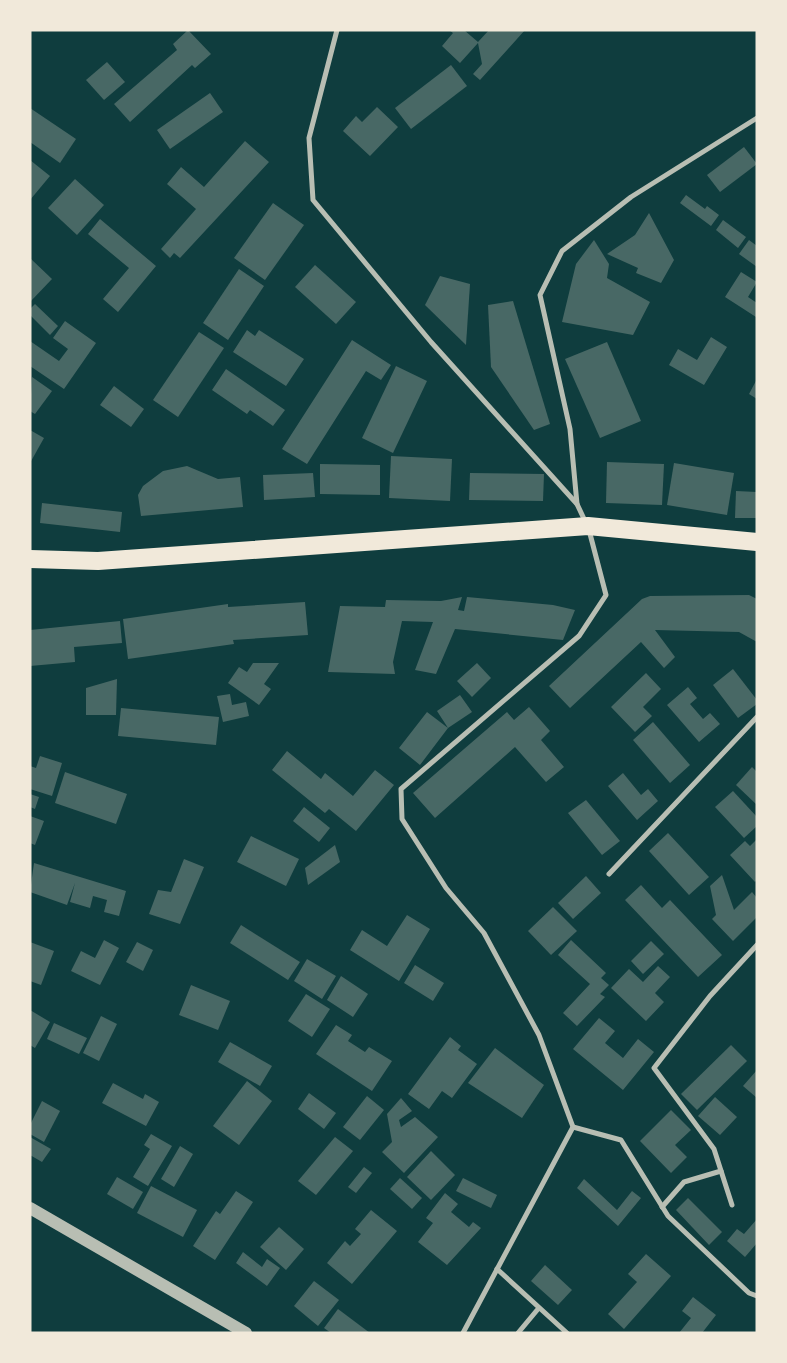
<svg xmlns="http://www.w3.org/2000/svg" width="787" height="1363" viewBox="0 0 787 1363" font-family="'Noto Sans',sans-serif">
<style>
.building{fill:#486865}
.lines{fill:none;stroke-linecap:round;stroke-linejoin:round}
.service{stroke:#b8beb3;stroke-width:5}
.tertiary{stroke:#b8beb3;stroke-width:12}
.primary{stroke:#f1e9da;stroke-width:18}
</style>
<rect width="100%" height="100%" fill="#0f3d3e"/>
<!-- building -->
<g class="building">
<path d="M 188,30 L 211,54 L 195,68 L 192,65 L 130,122 L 114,104 L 177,50 L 173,44 Z"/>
<path d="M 449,30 L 464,30 L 478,42 L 489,30 L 525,30 L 480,80 L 473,74 L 482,64 L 478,43 L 460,63 L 442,46 L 453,33 Z"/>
<path d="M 107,62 L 125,82 L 104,100 L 86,80 Z"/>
<path d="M 451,65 L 467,86 L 411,129 L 395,108 Z"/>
<path d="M 210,93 L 223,112 L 170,149 L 157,130 Z"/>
<path d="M 377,107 L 398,127 L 370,156 L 343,131 L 356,116 L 362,122 Z"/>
<path d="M 30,108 L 76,139 L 60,163 L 30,142 Z"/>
<path d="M 245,141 L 269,162 L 180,258 L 174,253 L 170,258 L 161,249 L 196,209 L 167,184 L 181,167 L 204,187 Z"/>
<path d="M 744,147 L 757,164 L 720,192 L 707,175 Z"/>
<path d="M 30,160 L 50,176 L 30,200 Z"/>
<path d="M 75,179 L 104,205 L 77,235 L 48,208 Z"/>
<path d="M 686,195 L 705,209 L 707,206 L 719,215 L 711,226 L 680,203 Z"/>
<path d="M 273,203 L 304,225 L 265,280 L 234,258 Z"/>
<path d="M 649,213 L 674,260 L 661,283 L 636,273 L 638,268 L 607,254 L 635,235 Z"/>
<path d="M 100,219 L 156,266 L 118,312 L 103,299 L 129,268 L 88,234 Z"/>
<path d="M 723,220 L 746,237 L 738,248 L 716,230 Z"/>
<path d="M 594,240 L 609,264 L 607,278 L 650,302 L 633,335 L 562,322 L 576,264 Z"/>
<path d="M 749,240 L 757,246 L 757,267 L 739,254 Z"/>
<path d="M 30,258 L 52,279 L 30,302 Z"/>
<path d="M 315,265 L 356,302 L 336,324 L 295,287 Z"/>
<path d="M 239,269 L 264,286 L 228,340 L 203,323 Z"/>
<path d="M 741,272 L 757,282 L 748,297 L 757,303 L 756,317 L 725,297 Z"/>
<path d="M 440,276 L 470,284 L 466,345 L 425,305 Z"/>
<path d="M 513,301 L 550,424 L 534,430 L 491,367 L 488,305 Z"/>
<path d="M 35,304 L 58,326 L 50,335 L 30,315 L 30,309 Z"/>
<path d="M 65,321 L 96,343 L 64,389 L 30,366 L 30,341 L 59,361 L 68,349 L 53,338 Z"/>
<path d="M 247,330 L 255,336 L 259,330 L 304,359 L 286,386 L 233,352 Z"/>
<path d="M 199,332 L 224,348 L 178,417 L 153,400 Z"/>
<path d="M 711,337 L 727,347 L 704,385 L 669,365 L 678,349 L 697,360 Z"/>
<path d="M 352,340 L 391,365 L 381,380 L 366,371 L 307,464 L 282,449 Z"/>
<path d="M 607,342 L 641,421 L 600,438 L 565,359 Z"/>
<path d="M 396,366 L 427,381 L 393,453 L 362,438 Z"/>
<path d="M 226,369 L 285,410 L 273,426 L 250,410 L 247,414 L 212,390 Z"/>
<path d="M 32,377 L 52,391 L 35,414 L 30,411 Z"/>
<path d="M 757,379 L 757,399 L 749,394 Z"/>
<path d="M 114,386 L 144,409 L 131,427 L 100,405 Z"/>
<path d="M 30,430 L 44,438 L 30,463 Z"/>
<path d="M 391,456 L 452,459 L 450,501 L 389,498 Z"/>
<path d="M 607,462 L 664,464 L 662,505 L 606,503 Z"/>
<path d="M 674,463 L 734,473 L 727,515 L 667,505 Z"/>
<path d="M 320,464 L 380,465 L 380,495 L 320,494 Z"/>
<path d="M 187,466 L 218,479 L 240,477 L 243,507 L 141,516 L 138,495 L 143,486 L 163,471 Z"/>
<path d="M 313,473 L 315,497 L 264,500 L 263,475 Z"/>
<path d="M 470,473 L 544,474 L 543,501 L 469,500 Z"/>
<path d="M 736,491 L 757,492 L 757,518 L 735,518 Z"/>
<path d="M 42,503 L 122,512 L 120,532 L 40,523 Z"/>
<path d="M 749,595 L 757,599 L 757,642 L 739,632 L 655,630 L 675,657 L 664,668 L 641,642 L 570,708 L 549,686 L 642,599 L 650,596 Z"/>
<path d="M 462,597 L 458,610 L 464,611 L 467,597 L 553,605 L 575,610 L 563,640 L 455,629 L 436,674 L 415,670 L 433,622 L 402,621 L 393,662 L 395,674 L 328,672 L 340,606 L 385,607 L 386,600 L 441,601 Z"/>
<path d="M 305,602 L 308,635 L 233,640 L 234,644 L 128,659 L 123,619 L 228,604 L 228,607 Z"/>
<path d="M 120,621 L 122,643 L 74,647 L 75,662 L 30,666 L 30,630 Z"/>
<path d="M 253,663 L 279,663 L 264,684 L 271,689 L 259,705 L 228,683 L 239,667 L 247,672 Z"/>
<path d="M 477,663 L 491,678 L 472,697 L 457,681 Z"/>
<path d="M 733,669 L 757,700 L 757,704 L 738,718 L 713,685 Z"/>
<path d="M 646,673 L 661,689 L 643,707 L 652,716 L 635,732 L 611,707 Z"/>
<path d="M 117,679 L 116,715 L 86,715 L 86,688 Z"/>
<path d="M 688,687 L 697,698 L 690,704 L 703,719 L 710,713 L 720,724 L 699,742 L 667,705 Z"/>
<path d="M 230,694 L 232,705 L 246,702 L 249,716 L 223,722 L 217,696 Z"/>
<path d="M 460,695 L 472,712 L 448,728 L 420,765 L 399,748 L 427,712 L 448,728 L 437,711 Z"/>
<path d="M 529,707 L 550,731 L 541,740 L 564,767 L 546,782 L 515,747 L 435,818 L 413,793 L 507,712 L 514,720 Z"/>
<path d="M 121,708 L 219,717 L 216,745 L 118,736 Z"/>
<path d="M 653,722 L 690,765 L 670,783 L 633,740 Z"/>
<path d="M 287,751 L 321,779 L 325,773 L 353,796 L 375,770 L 394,785 L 356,831 L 329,809 L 325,813 L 272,770 Z"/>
<path d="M 40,756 L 62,763 L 52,796 L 30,789 L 30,766 L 36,768 Z"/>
<path d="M 752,767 L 757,772 L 757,805 L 736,785 Z"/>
<path d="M 65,772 L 127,794 L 116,824 L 55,803 Z"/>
<path d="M 623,773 L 641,795 L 648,789 L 658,801 L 637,820 L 608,786 Z"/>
<path d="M 733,791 L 757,817 L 757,826 L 744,838 L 715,807 Z"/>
<path d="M 30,794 L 39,797 L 35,809 L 30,807 Z"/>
<path d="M 586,800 L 620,841 L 602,855 L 568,813 Z"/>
<path d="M 304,807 L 330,828 L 319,842 L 293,821 Z"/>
<path d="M 30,816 L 44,821 L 35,845 L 30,843 Z"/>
<path d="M 668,833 L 709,877 L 689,895 L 649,851 Z"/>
<path d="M 251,836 L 299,859 L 286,886 L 237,862 Z"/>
<path d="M 757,839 L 757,880 L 755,882 L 730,855 L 745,841 L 750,846 Z"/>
<path d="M 335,845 L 340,862 L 308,885 L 305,868 Z"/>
<path d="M 184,859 L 204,867 L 180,924 L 149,914 L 158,890 L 171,892 Z"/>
<path d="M 34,863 L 126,891 L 119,916 L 104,912 L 107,900 L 93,896 L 90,908 L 70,902 L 75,883 L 67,905 L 30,892 Z"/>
<path d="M 722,875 L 734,910 L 752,892 L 757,898 L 757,917 L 733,941 L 712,919 L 716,915 L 710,886 Z"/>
<path d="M 586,876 L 601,893 L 573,919 L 558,903 Z"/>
<path d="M 641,885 L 662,908 L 670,900 L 722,955 L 698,977 L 625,900 Z"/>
<path d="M 553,907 L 577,931 L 551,955 L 528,931 Z"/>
<path d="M 407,915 L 430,929 L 399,981 L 350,950 L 362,930 L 387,946 Z"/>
<path d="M 241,925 L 300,962 L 288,980 L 230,943 Z"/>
<path d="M 104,940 L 119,948 L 100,985 L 71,971 L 81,951 L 95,958 Z"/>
<path d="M 571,940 L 606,973 L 601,978 L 609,985 L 600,994 L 605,997 L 577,1026 L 563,1013 L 590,984 L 558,955 Z"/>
<path d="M 651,941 L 664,954 L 643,974 L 631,961 Z"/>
<path d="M 30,942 L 54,951 L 41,985 L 30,981 Z"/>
<path d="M 137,942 L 153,950 L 143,971 L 126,962 Z"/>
<path d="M 307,959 L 336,976 L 322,999 L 294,981 Z"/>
<path d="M 415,965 L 444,983 L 433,1001 L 404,983 Z"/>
<path d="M 658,966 L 670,977 L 655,993 L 664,1002 L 646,1021 L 611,988 L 629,969 L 643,982 Z"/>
<path d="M 341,976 L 368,994 L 353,1017 L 327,1000 Z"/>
<path d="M 191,985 L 230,1001 L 218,1030 L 179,1015 Z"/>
<path d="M 306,994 L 330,1009 L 312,1037 L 288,1021 Z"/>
<path d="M 30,1010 L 50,1022 L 35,1048 L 30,1045 Z"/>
<path d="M 101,1016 L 117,1024 L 99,1061 L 83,1053 Z"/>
<path d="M 599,1018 L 615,1031 L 605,1043 L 623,1058 L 638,1039 L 654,1052 L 623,1090 L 573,1049 Z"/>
<path d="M 54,1023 L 87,1038 L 79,1054 L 47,1039 Z"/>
<path d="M 336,1025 L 352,1035 L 348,1041 L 365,1052 L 369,1047 L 392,1061 L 372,1091 L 316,1054 Z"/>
<path d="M 450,1037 L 461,1046 L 458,1050 L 477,1064 L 452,1098 L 442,1091 L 429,1109 L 408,1094 Z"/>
<path d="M 230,1042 L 272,1066 L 260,1086 L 218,1062 Z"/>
<path d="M 731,1045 L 747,1061 L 697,1110 L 681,1094 Z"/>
<path d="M 495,1048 L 544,1085 L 522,1118 L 468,1083 Z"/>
<path d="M 757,1070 L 757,1098 L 743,1086 Z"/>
<path d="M 247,1081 L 272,1101 L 239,1145 L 213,1126 Z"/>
<path d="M 113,1083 L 143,1099 L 145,1094 L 159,1102 L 146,1126 L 102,1103 Z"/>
<path d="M 309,1093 L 336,1113 L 324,1129 L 298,1109 Z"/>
<path d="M 367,1096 L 384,1110 L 360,1140 L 343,1127 Z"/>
<path d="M 715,1097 L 737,1117 L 720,1135 L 698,1116 Z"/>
<path d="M 401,1098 L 412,1111 L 399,1120 L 401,1127 L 415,1117 L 438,1137 L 404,1173 L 382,1152 L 392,1142 L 387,1114 Z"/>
<path d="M 42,1101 L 60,1111 L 44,1142 L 30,1134 L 30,1125 Z"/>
<path d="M 671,1110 L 691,1130 L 675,1145 L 687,1157 L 671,1173 L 640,1141 Z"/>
<path d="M 151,1134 L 172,1146 L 148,1186 L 133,1177 L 150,1149 L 144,1145 Z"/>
<path d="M 30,1137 L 51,1149 L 42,1162 L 30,1155 Z"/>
<path d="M 335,1137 L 353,1151 L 316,1195 L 298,1181 Z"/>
<path d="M 180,1146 L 193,1154 L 174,1187 L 161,1179 Z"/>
<path d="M 431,1151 L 455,1175 L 431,1200 L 407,1177 Z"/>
<path d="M 364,1167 L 372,1173 L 356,1193 L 348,1187 Z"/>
<path d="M 117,1177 L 143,1192 L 133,1209 L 107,1194 Z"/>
<path d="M 400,1178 L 422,1198 L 412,1209 L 390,1189 Z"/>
<path d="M 463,1178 L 497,1195 L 491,1208 L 456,1191 Z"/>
<path d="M 584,1179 L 617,1210 L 632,1191 L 641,1198 L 618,1226 L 577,1188 Z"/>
<path d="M 151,1186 L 197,1210 L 183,1237 L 137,1213 Z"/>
<path d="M 236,1191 L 253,1202 L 215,1260 L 193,1246 L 216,1211 L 220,1214 Z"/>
<path d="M 445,1193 L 458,1204 L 451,1212 L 469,1227 L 473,1222 L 481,1228 L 447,1265 L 418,1242 L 433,1223 L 426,1218 Z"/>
<path d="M 688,1198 L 722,1232 L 709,1245 L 676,1210 Z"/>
<path d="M 371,1210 L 397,1231 L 352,1284 L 327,1263 L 345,1241 L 350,1246 L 361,1234 L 355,1229 Z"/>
<path d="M 757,1219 L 757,1243 L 745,1257 L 727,1241 L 737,1229 L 744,1234 Z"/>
<path d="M 279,1227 L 304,1249 L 286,1270 L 260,1247 Z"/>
<path d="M 243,1252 L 262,1267 L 267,1259 L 280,1268 L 267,1286 L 236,1263 Z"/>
<path d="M 646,1254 L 671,1276 L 624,1329 L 608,1314 L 637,1282 L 628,1274 Z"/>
<path d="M 545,1265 L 572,1290 L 558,1305 L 531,1281 Z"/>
<path d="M 314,1281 L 339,1300 L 318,1326 L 294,1306 Z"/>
<path d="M 693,1297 L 716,1315 L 702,1333 L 679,1333 L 691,1318 L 682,1311 Z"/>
<path d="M 338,1309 L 370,1333 L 331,1333 L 324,1328 Z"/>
</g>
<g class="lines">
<!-- service -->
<g class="service">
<path d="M 337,30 L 309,138 L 313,200 L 431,342 L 577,504 L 585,521"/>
<path d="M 577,504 L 570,429 L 540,295 L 562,251 L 631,197 L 757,118"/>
<path d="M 609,874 L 757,717"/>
<path d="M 573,1127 L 621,1140 L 668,1216 L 749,1293 L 757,1296"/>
<path d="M 732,1205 L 714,1149 L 654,1068 L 710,996 L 757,945"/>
<path d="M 662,1207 L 684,1182 L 721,1171"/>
<path d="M 497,1269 L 567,1333"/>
<path d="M 463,1333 L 573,1127 L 539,1035 L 484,933 L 446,888 L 402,819 L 401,789 L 579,636 L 606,595 L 589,530"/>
<path d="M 518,1333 L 538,1309"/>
</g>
<!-- tertiary -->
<path class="tertiary" d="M 30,1208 L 246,1333"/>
<!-- primary -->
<path class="primary" d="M 30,559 L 98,561 L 588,526 L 757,542"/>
</g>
<!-- border -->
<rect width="787" height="1363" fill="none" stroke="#f1e9da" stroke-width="63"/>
</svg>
